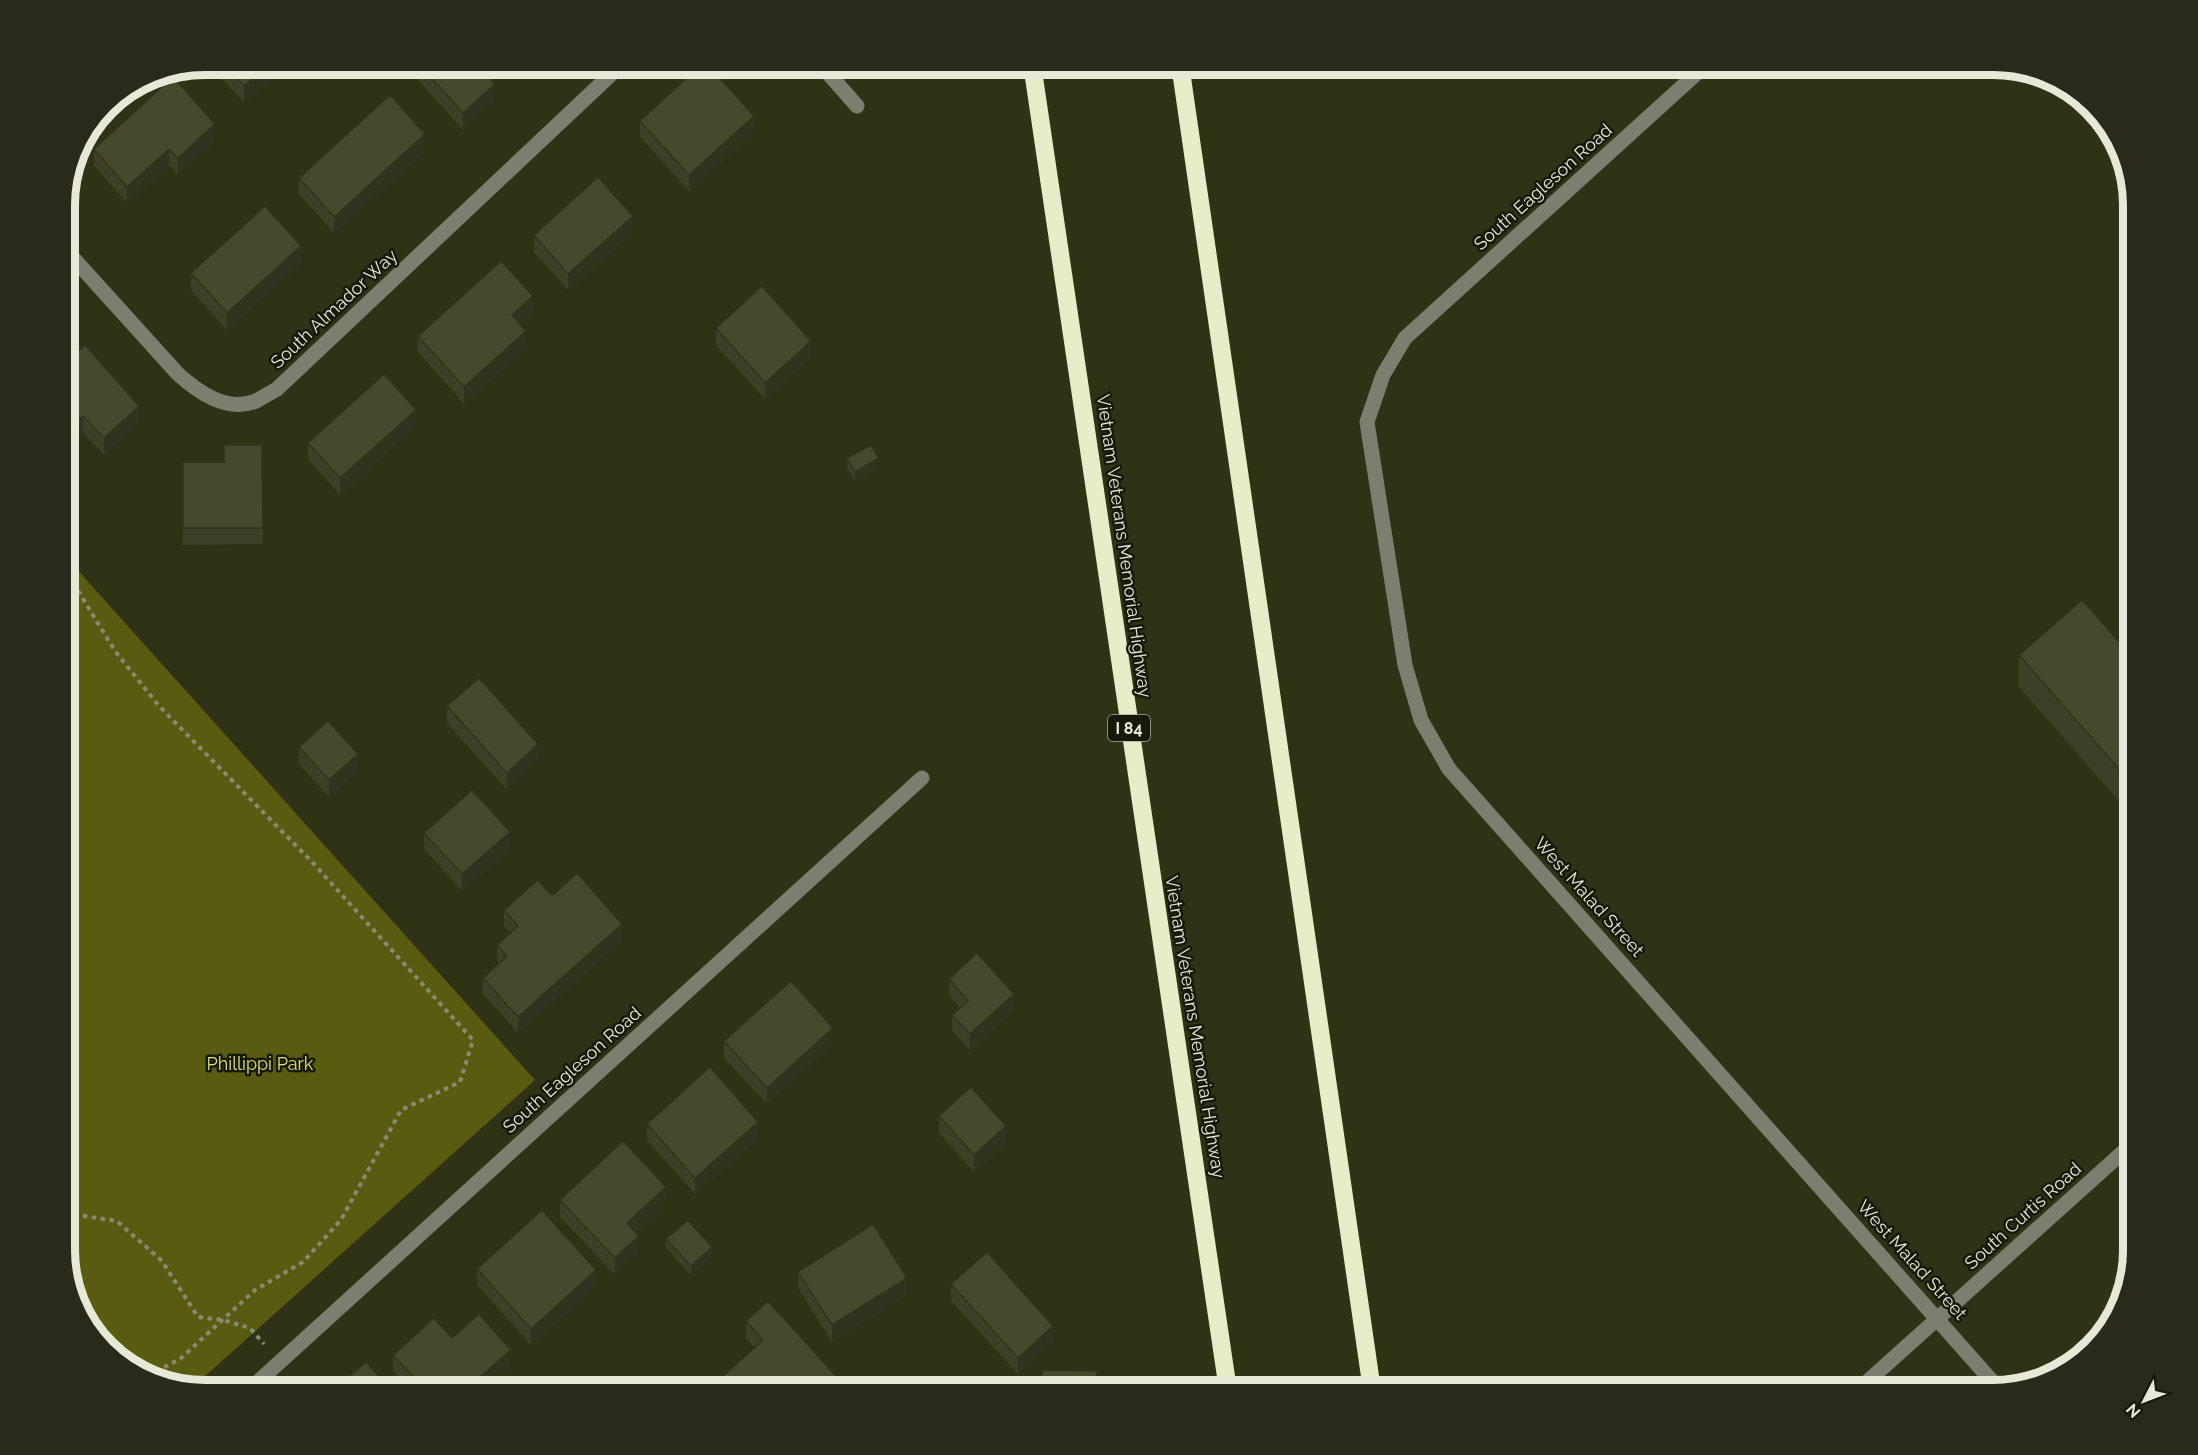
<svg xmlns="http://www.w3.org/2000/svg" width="2198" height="1455" viewBox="0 0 2198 1455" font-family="Raleway,sans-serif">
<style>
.green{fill:#595c10}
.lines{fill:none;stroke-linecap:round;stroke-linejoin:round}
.path{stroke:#888a72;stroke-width:4;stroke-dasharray:4.5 4.5;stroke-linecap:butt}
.minor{stroke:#7d7e70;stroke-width:15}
.highway{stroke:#e9ecc9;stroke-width:18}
.wall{fill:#3d3f26}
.shaded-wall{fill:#32331f}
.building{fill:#47492c;stroke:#32331f;stroke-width:1.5}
.labels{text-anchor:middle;stroke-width:5;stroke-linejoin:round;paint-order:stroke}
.shield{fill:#18190c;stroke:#a9ab9b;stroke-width:1.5}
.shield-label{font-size:16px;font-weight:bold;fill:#e7e9d8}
.street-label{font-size:18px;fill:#e7e9d8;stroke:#18190c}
.park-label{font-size:18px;fill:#dae16f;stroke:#18190c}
.rim{fill:none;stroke:#e7e9d8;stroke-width:8}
</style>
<rect width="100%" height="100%" fill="#303215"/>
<!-- green -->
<path class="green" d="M 65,556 L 535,1080 L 193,1387 L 127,1367 L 84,1320 L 65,1258 Z"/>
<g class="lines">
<!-- path -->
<g class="path">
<path d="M 65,579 L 74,584 L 115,651 L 159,706 L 313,863 L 473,1040 L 460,1082 L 401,1110 L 341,1220 L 303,1262 L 255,1290 L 180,1359 L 151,1374"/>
<path d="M 65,1213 L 117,1221 L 162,1261 L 198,1317 L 223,1320 L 250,1328 L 264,1344"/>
</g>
<!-- minor -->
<g class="minor">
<path d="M 820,64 L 857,106"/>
<path d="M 1707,64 L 1405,338 L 1383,375 L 1367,422 L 1405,665 L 1421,720 L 1449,769 L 1999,1389"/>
<path d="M 65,249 L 178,374 C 198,392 227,413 256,401 C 263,397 270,393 277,389 L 622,64"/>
<path d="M 249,1390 L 922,778"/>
<path d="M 1858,1390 L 2133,1143"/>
</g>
<!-- highway -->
<g class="highway">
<path d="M 1032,64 L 1228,1390"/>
<path d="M 1180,64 L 1372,1390"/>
</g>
</g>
<!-- wall -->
<g class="wall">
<path d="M 209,64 L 287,64 L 244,103 Z"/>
<path d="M 410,64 L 484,64 L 481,68 L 495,100 L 463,130 L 410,71 Z"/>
<path d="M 640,121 L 754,132 L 689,191 L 640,137 Z"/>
<path d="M 215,141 L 178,174 L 169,165 L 127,203 L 94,166 L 94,149 Z"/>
<path d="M 425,151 L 334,233 L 299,194 L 299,178 Z"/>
<path d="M 633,232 L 568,290 L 534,252 L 534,235 Z"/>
<path d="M 301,263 L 227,330 L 191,290 L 191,273 Z"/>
<path d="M 533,313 L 520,324 L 526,348 L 464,404 L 418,352 L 418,336 Z"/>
<path d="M 716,328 L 811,357 L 765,399 L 716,345 Z"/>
<path d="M 65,363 L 139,423 L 104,455 L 83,432 L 65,449 Z"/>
<path d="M 416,426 L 340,495 L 308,459 L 308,443 Z"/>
<path d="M 262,445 L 263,544 L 183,545 L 183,462 L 224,462 Z"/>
<path d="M 847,458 L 879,467 L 855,481 L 847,467 Z"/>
<path d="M 2019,655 L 2133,657 L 2133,817 L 2019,687 Z"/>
<path d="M 447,706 L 538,761 L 507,790 L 447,723 Z"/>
<path d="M 299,747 L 358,770 L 329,797 L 299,764 Z"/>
<path d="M 424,833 L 510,848 L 462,891 L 424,849 Z"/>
<path d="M 552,896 L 622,940 L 518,1033 L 483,994 L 483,978 L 499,964 L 497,961 L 497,945 L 510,933 L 504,926 L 504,910 Z"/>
<path d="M 949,979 L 1014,1011 L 970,1050 L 952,1031 L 952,1015 L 960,1008 L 949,995 Z"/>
<path d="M 724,1041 L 833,1044 L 767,1104 L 724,1058 Z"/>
<path d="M 939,1116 L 1006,1143 L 974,1172 L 939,1133 Z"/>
<path d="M 647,1124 L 758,1138 L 695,1194 L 647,1140 Z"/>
<path d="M 560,1200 L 666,1204 L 636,1232 L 639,1252 L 615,1275 L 560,1217 Z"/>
<path d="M 666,1239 L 712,1256 L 691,1275 L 666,1248 Z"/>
<path d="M 477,1269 L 596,1287 L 531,1345 L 477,1285 Z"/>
<path d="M 798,1272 L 907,1295 L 832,1342 L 798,1288 Z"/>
<path d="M 951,1284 L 1053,1342 L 1018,1374 L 951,1301 Z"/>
<path d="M 746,1321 L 845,1390 L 722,1390 L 722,1377 L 755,1348 L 746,1338 Z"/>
<path d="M 452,1338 L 511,1367 L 484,1390 L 411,1390 L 393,1371 L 393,1355 Z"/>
</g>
<!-- shaded-wall -->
<g class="shaded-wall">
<path d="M 268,64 L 287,64 L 244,103 L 244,86 Z"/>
<path d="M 495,84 L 495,100 L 463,130 L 463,113 Z"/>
<path d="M 754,116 L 754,132 L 689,191 L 689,175 Z"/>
<path d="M 215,124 L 215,141 L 178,174 L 178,158 Z"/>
<path d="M 425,134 L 425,151 L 334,233 L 334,217 Z"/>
<path d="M 169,149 L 169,165 L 127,203 L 127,187 Z"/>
<path d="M 633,216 L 633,232 L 568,290 L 568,274 Z"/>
<path d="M 301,246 L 301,263 L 227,330 L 227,313 Z"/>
<path d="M 533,296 L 533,313 L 512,332 L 512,315 Z"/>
<path d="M 526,331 L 526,348 L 464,404 L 464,387 Z"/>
<path d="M 811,341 L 811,357 L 765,399 L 765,383 Z"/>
<path d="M 139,406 L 139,423 L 104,455 L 104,438 Z"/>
<path d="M 416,410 L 416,426 L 340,495 L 340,478 Z"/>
<path d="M 83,416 L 83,432 L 65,449 L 65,432 Z"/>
<path d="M 879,458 L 879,467 L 855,481 L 855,472 Z"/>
<path d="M 538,744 L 538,761 L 507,790 L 507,773 Z"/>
<path d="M 358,754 L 358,770 L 329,797 L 329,780 Z"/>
<path d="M 510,832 L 510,848 L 462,891 L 462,874 Z"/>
<path d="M 622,924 L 622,940 L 518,1033 L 518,1017 Z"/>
<path d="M 1014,994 L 1014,1011 L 970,1050 L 970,1034 Z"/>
<path d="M 833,1028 L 833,1044 L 767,1104 L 767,1088 Z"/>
<path d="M 758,1122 L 758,1138 L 695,1194 L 695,1178 Z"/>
<path d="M 1006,1126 L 1006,1143 L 974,1172 L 974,1155 Z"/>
<path d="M 666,1187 L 666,1204 L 627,1240 L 627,1223 Z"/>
<path d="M 639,1236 L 639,1252 L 615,1275 L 615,1258 Z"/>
<path d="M 712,1247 L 712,1256 L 691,1275 L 691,1266 Z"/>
<path d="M 596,1270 L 596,1287 L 531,1345 L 531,1329 Z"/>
<path d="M 907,1278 L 907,1295 L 832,1342 L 832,1325 Z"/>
<path d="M 1053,1326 L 1053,1342 L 1018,1374 L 1018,1358 Z"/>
<path d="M 511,1350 L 511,1367 L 484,1390 L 465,1390 Z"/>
</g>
<!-- building -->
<g class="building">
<path d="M 224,64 L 268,64 L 244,86 Z"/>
<path d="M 419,64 L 478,64 L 495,84 L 463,113 Z"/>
<path d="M 702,64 L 707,64 L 754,116 L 689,175 L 640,121 Z"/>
<path d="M 173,77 L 215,124 L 178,158 L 169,149 L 127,187 L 94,149 Z"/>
<path d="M 390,95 L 425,134 L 334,217 L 299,178 Z"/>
<path d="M 598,177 L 633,216 L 568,274 L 534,235 Z"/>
<path d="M 265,206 L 301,246 L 227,313 L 191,273 Z"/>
<path d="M 501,261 L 533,296 L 512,315 L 526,331 L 464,387 L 418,336 Z"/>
<path d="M 762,286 L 811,341 L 765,383 L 716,328 Z"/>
<path d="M 85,345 L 139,406 L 104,438 L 83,416 L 65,432 L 65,363 Z"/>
<path d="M 384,374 L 416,410 L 340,478 L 308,443 Z"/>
<path d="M 224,445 L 262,445 L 263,528 L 183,528 L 183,462 L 224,462 Z"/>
<path d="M 871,445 L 879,458 L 855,472 L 847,458 Z"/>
<path d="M 2082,600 L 2133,658 L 2133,657 L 2133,785 L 2019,655 Z"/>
<path d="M 479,678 L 538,744 L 507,773 L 447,706 Z"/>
<path d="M 328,721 L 358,754 L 329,780 L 299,747 Z"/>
<path d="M 472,790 L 510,832 L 462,874 L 424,833 Z"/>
<path d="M 577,873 L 622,924 L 518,1017 L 483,978 L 507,956 L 497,945 L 518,926 L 504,910 L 538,880 L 552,896 Z"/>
<path d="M 977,953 L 1014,994 L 970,1034 L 952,1015 L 968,1001 L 949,979 Z"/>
<path d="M 791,981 L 833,1028 L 767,1088 L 724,1041 Z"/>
<path d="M 710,1067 L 758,1122 L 695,1178 L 647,1124 Z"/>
<path d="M 971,1087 L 1006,1126 L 974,1155 L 939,1116 Z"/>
<path d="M 623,1141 L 666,1187 L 627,1223 L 639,1236 L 615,1258 L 560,1200 Z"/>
<path d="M 542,1210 L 596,1270 L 531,1329 L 477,1269 Z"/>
<path d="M 688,1220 L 712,1247 L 691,1266 L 666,1239 Z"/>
<path d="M 873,1224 L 907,1278 L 832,1325 L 798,1272 Z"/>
<path d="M 987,1252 L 1053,1326 L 1018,1358 L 951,1284 Z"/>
<path d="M 768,1301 L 845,1386 L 840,1390 L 734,1390 L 722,1377 L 763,1340 L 746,1321 Z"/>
<path d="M 479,1314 L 511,1350 L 465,1390 L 426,1390 L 393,1355 L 434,1318 L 452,1338 Z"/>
<path d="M 366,1362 L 391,1390 L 334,1390 Z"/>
<path d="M 1042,1370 L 1097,1371 L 1096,1390 L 1041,1390 Z"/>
</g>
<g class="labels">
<!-- shield labels -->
<rect class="shield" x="1108" y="715" width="42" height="26" rx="4.5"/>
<g class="shield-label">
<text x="1129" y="734">I 84</text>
</g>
<!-- street labels -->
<g class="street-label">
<text transform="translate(1543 187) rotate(-42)" y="6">South Eagleson Road</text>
<text transform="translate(334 309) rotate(-43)" y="6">South Almador Way</text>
<text transform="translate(1124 546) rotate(82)" y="6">Vietnam Veterans Memorial Highway</text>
<text transform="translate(1589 897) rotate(48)" y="6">West Malad Street</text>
<text transform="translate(1195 1027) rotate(81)" y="6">Vietnam Veterans Memorial Highway</text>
<text transform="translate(572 1070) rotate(-42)" y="6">South Eagleson Road</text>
<text transform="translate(2023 1216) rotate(-42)" y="6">South Curtis Road</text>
<text transform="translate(1912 1260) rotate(48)" y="6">West Malad Street</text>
</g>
<!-- park labels -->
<g class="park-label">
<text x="260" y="1070">Phillippi Park</text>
</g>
</g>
<!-- crop -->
<path d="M0 0H2198V1455H0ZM205 75H1993A130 130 0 0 1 2123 205V1250A130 130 0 0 1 1993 1380H205A130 130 0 0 1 75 1250V205A130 130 0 0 1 205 75Z" fill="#292a1c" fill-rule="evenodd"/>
<path class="rim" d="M205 75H1993A130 130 0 0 1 2123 205V1250A130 130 0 0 1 1993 1380H205A130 130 0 0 1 75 1250V205A130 130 0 0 1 205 75Z"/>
<!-- north arrow -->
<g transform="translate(2144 1401) rotate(228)" stroke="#18190c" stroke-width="4.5" paint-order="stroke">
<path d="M0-4.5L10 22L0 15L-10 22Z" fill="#e7e9d8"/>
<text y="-9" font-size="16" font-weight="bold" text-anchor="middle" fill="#e7e9d8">N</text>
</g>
</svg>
